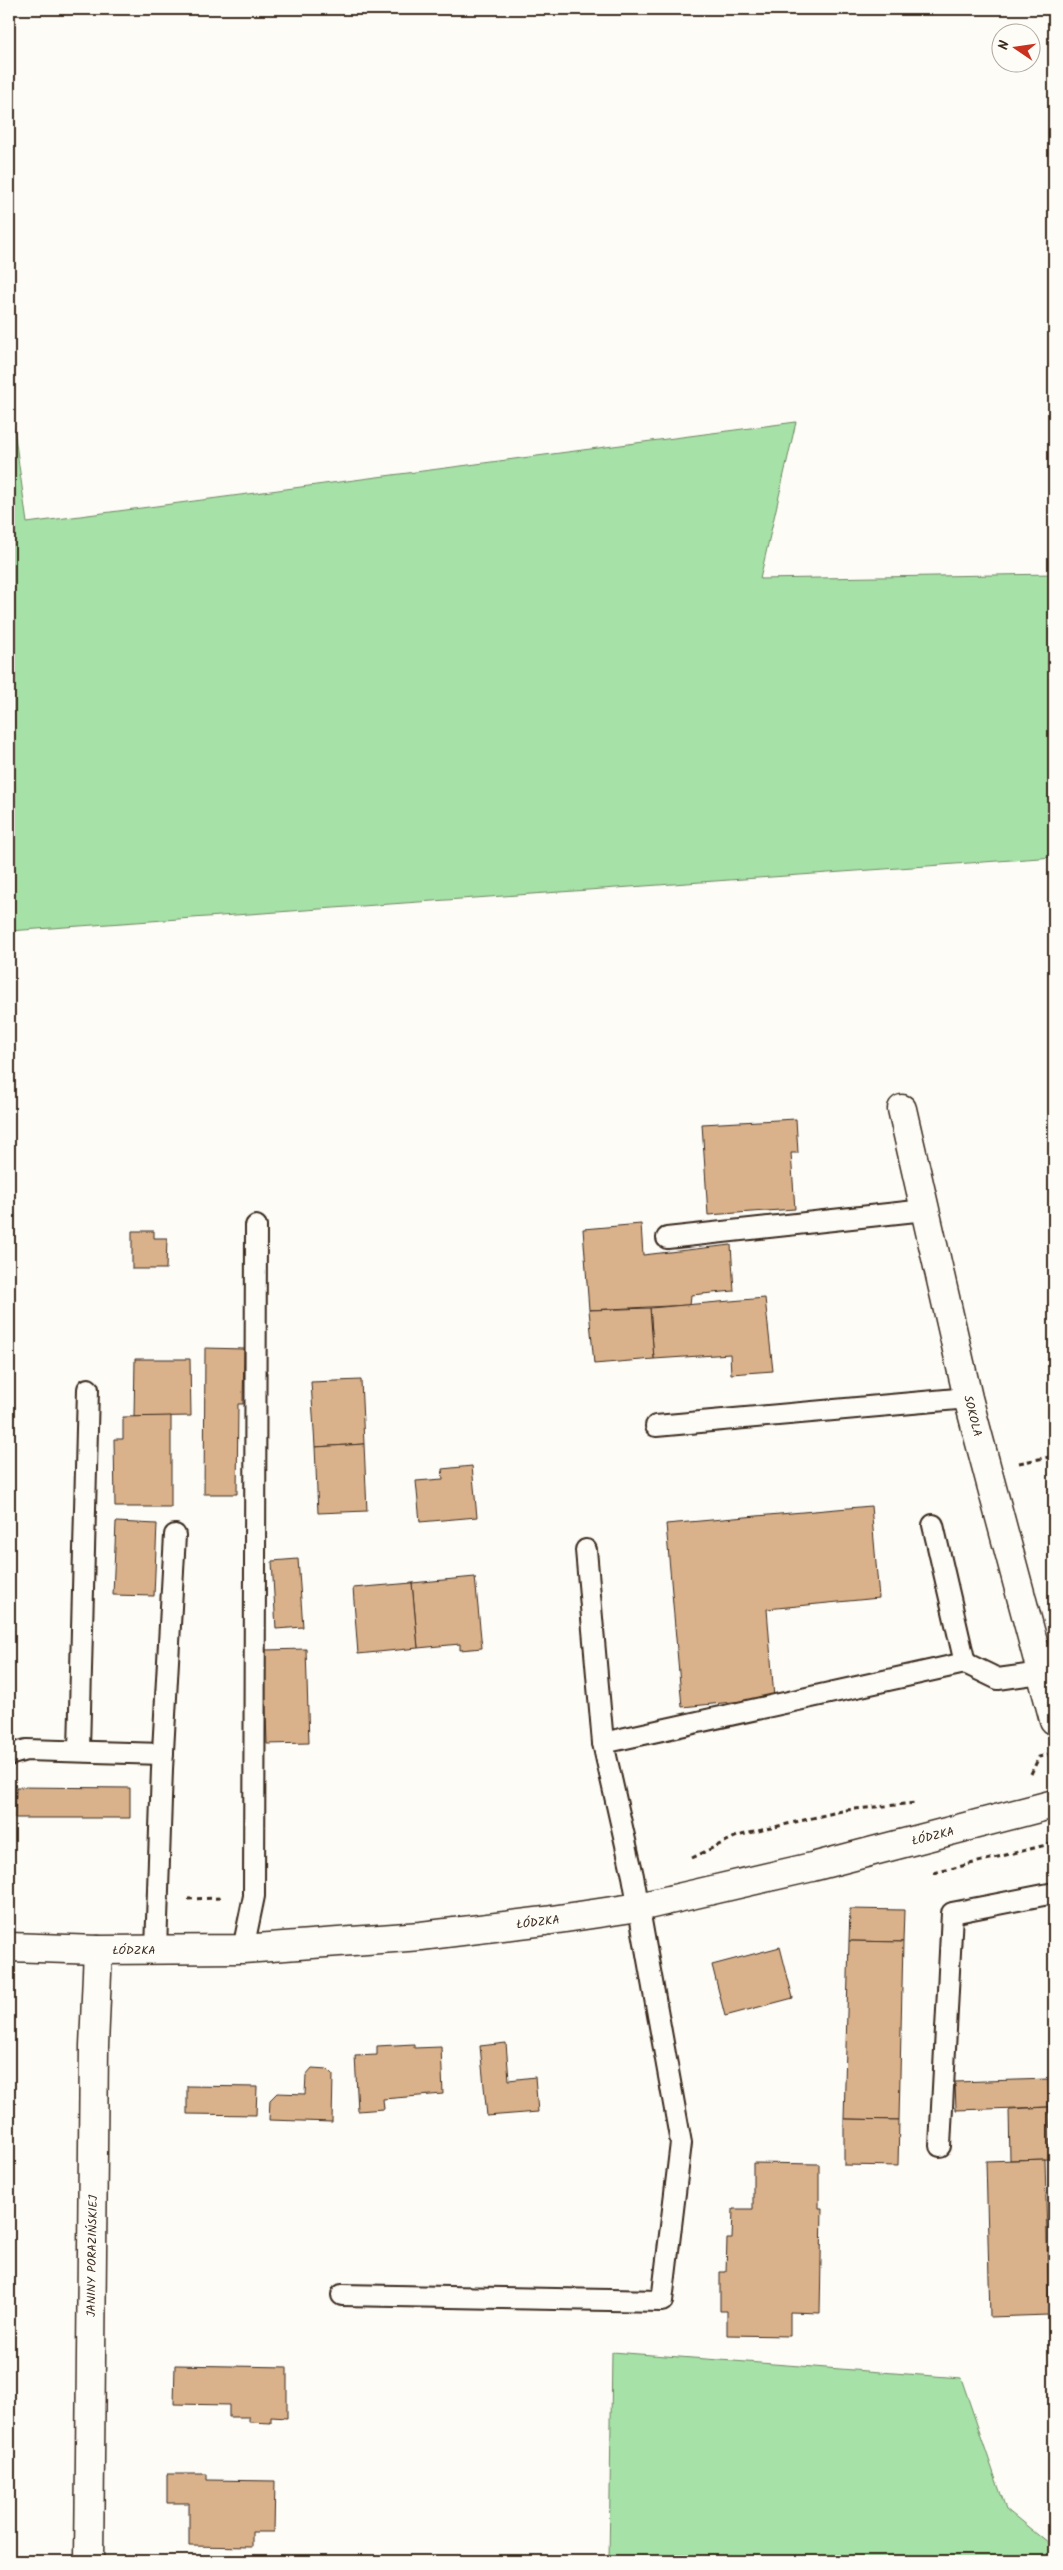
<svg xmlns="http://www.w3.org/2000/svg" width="1063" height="2570" viewBox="0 0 1063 2570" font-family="Kalam,sans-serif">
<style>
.green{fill:#a6e1a7;stroke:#708662}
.building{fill:#d9b18a;stroke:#3b2a1e}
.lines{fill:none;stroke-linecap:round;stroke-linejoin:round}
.lane-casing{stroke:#3b2a1e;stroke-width:24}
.street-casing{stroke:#3b2a1e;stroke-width:31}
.secondary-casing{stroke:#3b2a1e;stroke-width:31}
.path{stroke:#3b2a1e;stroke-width:3;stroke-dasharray:5 4;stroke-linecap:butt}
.lane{stroke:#fdfcf7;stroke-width:20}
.street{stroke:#fdfcf7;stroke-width:28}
.secondary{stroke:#fdfcf7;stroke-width:28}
.labels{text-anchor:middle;stroke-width:4;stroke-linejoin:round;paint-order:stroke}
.street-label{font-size:12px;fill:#3b2a1e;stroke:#fdfcf7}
</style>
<rect width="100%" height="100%" fill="#fdfcf7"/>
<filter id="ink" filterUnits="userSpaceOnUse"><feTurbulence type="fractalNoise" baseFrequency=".02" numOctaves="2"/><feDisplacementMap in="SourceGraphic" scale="10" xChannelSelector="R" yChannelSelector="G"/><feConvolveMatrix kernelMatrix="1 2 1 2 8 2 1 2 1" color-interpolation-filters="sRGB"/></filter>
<g filter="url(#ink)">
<!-- green -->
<g class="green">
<path d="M 9,393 L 27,523 L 796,422 L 760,579 L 1054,574 L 1054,857 L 9,931 Z"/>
<path d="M 612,2352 L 961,2378 L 1006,2509 L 1054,2548 L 1054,2561 L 609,2561 Z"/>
</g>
<!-- building -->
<g class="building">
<path d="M 796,1119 L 798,1153 L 791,1153 L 795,1209 L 708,1215 L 702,1124 Z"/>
<path d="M 641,1224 L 643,1255 L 731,1245 L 734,1291 L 691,1295 L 690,1305 L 589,1310 L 583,1229 Z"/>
<path d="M 132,1231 L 154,1231 L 154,1238 L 167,1238 L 166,1269 L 132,1269 Z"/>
<path d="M 765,1298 L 773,1371 L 731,1374 L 730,1354 L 654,1359 L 650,1308 Z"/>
<path d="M 650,1308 L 654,1359 L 594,1364 L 589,1310 Z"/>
<path d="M 205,1348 L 244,1349 L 243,1404 L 238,1404 L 237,1494 L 204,1494 Z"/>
<path d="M 135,1359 L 190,1359 L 191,1416 L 134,1417 Z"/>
<path d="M 361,1380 L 364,1444 L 315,1447 L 311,1382 Z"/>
<path d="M 171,1416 L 171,1507 L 115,1507 L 114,1439 L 123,1439 L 123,1417 Z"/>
<path d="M 364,1444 L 367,1511 L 318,1513 L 315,1447 Z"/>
<path d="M 472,1466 L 477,1517 L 420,1522 L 416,1481 L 443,1479 L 442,1469 Z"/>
<path d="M 871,1506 L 879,1598 L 767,1609 L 774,1698 L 682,1707 L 666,1524 Z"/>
<path d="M 116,1522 L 157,1524 L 154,1596 L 113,1595 Z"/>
<path d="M 298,1559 L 303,1627 L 276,1629 L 272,1561 Z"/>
<path d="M 475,1577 L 482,1648 L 460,1650 L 460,1644 L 418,1648 L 412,1583 Z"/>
<path d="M 412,1583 L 418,1648 L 358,1654 L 353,1588 Z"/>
<path d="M 306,1649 L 309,1743 L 267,1744 L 264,1650 Z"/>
<path d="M 16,1787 L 130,1788 L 130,1818 L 15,1818 Z"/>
<path d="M 850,1909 L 904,1910 L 903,1942 L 849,1941 Z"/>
<path d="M 849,1941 L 903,1942 L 899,2120 L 844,2119 Z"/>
<path d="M 780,1947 L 793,1998 L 725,2016 L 712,1965 Z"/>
<path d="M 506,2043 L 509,2080 L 535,2077 L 538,2112 L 487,2116 L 480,2046 Z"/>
<path d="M 414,2044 L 414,2048 L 441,2047 L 443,2094 L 383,2099 L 384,2109 L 358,2111 L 355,2056 L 377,2055 L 377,2046 Z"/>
<path d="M 312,2068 L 327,2069 L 333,2075 L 332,2122 L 269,2120 L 270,2100 L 277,2093 L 305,2094 L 306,2075 Z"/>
<path d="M 1048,2079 L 1049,2107 L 956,2110 L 955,2082 Z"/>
<path d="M 187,2086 L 257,2087 L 256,2115 L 187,2114 Z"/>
<path d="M 1049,2107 L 1050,2159 L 1010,2160 L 1009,2109 Z"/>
<path d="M 844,2119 L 899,2120 L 898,2166 L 844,2165 Z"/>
<path d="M 1045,2159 L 1049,2315 L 990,2317 L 986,2161 Z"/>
<path d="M 753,2163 L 819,2164 L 819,2208 L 822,2208 L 820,2313 L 790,2312 L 790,2336 L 727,2335 L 727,2311 L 720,2311 L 720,2272 L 726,2272 L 727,2239 L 732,2239 L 733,2209 L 753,2209 Z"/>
<path d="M 175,2365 L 287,2367 L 287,2418 L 271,2417 L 271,2423 L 249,2422 L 249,2417 L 229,2417 L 229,2405 L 174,2404 Z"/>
<path d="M 167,2474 L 207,2474 L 207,2480 L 275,2481 L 274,2532 L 252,2532 L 252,2547 L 189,2546 L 189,2503 L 167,2503 Z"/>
</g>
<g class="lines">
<defs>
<g id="lane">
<path d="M 667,1238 L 925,1210"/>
<path d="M 656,1426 L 968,1398"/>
<path d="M 933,1525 L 965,1663"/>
<path d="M 603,1743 L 965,1663 L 998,1679 L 1040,1673"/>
<path d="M 79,1750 L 88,1389"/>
<path d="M 9,1755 L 26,1750 L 163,1754"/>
<path d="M 243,1949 L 254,1896 L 256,1226"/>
<path d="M 156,1950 L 162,1769 L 175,1535"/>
<path d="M 940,2146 L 952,1913 L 1054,1893"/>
<path d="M 342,2295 L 662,2301 L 681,2143 L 633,1876 L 603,1743 L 586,1550"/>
</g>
<g id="street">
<path d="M 902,1109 L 968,1398 L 1054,1720"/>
<path d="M 89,2561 L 94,2046 L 98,1950"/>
</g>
<path id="secondary" d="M 9,1947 L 98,1950 L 243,1949 L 421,1936 L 545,1921 L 639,1907 L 812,1867 L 1054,1804"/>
</defs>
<!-- lane casing -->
<use href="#lane" class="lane-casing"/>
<!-- street casing -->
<use href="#street" class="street-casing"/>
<!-- secondary casing -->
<use href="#secondary" class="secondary-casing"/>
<!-- path -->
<g class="path">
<path d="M 1019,1463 L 1054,1456"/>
<path d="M 1031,1774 L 1039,1757 L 1051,1754"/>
<path d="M 692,1858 L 737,1836 L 846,1810 L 915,1803"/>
<path d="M 934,1873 L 1054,1843"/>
<path d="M 188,1899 L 224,1898"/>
</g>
<!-- lane -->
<use href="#lane" class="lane"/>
<!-- street -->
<use href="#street" class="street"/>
<!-- secondary -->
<use href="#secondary" class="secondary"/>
</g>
</g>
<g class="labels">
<!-- street labels -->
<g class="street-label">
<text transform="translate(973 1416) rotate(76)" y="4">SOKOLA</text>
<text transform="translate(933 1836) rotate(-14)" y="4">ŁÓDZKA</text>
<text transform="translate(538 1922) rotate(-7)" y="4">ŁÓDZKA</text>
<text x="134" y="1954">ŁÓDZKA</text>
<text transform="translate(92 2256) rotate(-89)" y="4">JANINY PORAZIŃSKIEJ</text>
</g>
</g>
<!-- margin -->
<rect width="1063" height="2570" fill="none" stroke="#fdfcf7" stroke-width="30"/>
<rect x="15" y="15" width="1033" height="2540" fill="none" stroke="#3b2a1e" stroke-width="2" filter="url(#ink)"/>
<!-- north arrow -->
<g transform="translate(1016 48) rotate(283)"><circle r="24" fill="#fdfcf7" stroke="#afa8a0"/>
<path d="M0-4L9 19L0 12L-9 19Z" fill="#c8321e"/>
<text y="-8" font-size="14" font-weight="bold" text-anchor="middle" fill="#3b2a1e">N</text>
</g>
</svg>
